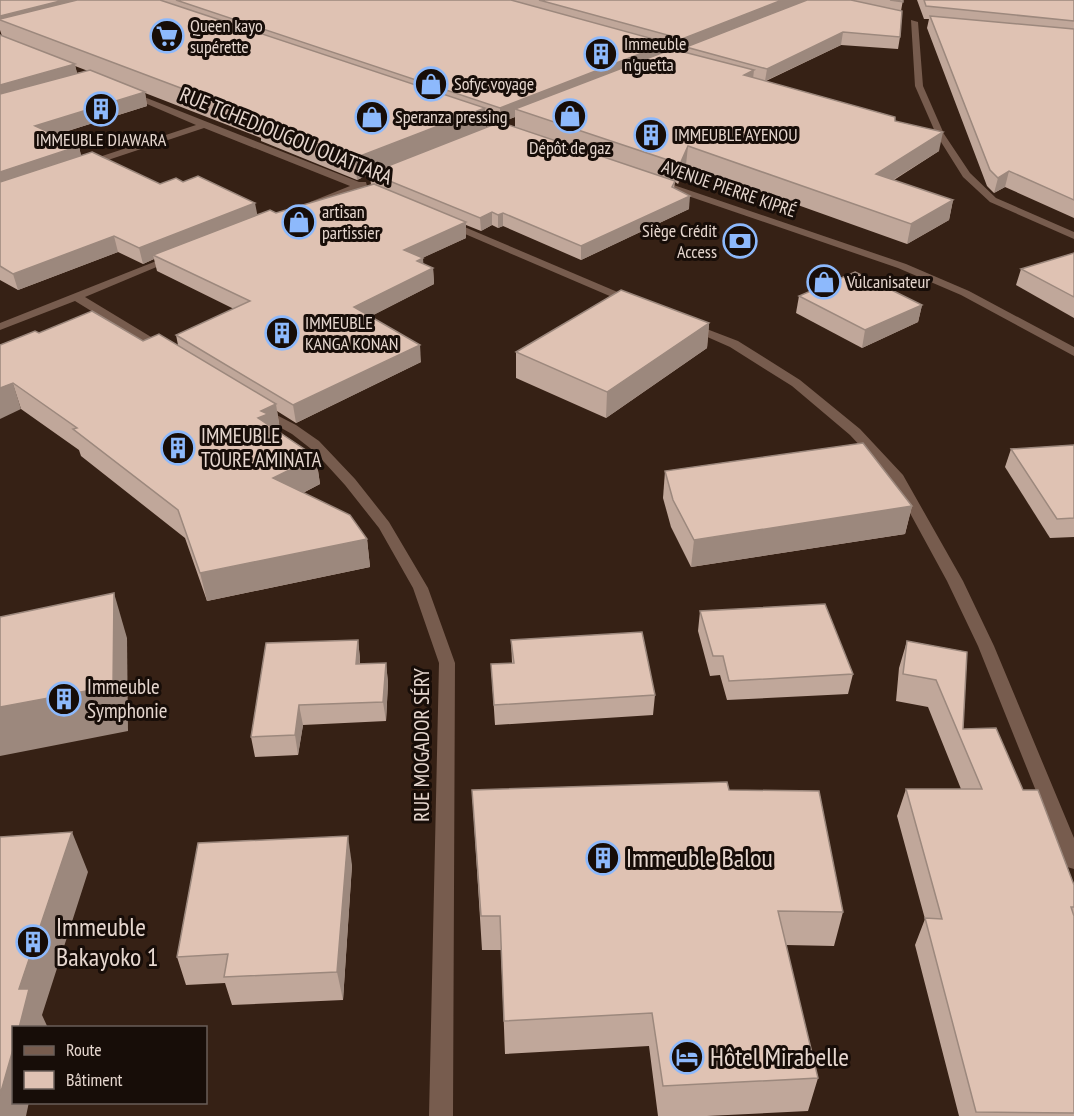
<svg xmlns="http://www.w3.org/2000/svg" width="1074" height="1116" viewBox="0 0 1074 1116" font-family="'PT Sans Narrow',sans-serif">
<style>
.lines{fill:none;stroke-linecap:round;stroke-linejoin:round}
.minor{fill:#775c4e;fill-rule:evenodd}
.tertiary{fill:#775c4e;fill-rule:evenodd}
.wall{fill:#c0a79a;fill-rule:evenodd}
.shaded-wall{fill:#9c887d}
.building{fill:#dfc2b3;stroke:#9c887d;stroke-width:1.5}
.labels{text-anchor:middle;stroke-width:6;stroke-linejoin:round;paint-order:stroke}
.far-poi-label{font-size:18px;fill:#e6d7cf;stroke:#170d08;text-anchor:start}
.far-street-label{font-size:18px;fill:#e6d7cf;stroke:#170d08}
.street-label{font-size:21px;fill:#e6d7cf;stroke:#170d08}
.poi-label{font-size:21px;fill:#e6d7cf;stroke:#170d08;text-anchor:start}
.near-poi-label{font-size:26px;fill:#e6d7cf;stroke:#170d08;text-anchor:start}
</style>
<rect width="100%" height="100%" fill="#362115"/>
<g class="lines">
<!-- minor -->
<g class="minor">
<path d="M 911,20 L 918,22 L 923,86 L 944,134 L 970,173 L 996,198 L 1074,232 L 1074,239 L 990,202 L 963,177 L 936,134 L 915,86 Z"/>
<path d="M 129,91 L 359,182 L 366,182 L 367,186 L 387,195 L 382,198 L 359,189 L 316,206 L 310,206 L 310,202 L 350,186 L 204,128 L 90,166 L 84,166 L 84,162 L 196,125 L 126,95 L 125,93 Z"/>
<path d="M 448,220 L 634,299 L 636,301 L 630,304 L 626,303 L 444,225 L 444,221 Z"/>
<path d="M 169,256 L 178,258 L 85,297 L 166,346 L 166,352 L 158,352 L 75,301 L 0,330 L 0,323 Z"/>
<path d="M 691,323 L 738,341 L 800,380 L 860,429 L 903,475 L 963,581 L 994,646 L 1074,838 L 1074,869 L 1067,867 L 1064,861 L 978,646 L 947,581 L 892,480 L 850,435 L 792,386 L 730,347 L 687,328 L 685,326 Z"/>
<path d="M 261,407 L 296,425 L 319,441 L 355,479 L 389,522 L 428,588 L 455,663 L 453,1116 L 429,1116 L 439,663 L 413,588 L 379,528 L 345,485 L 315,452 L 292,434 L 256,414 L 255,411 L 256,408 Z"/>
</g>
<!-- tertiary -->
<path class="tertiary" d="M 656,179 L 906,264 L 969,291 L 1074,347 L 1074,356 L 961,295 L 898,268 L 653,184 L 651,182 Z"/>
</g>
<!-- wall -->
<g class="wall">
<path d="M 0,0 L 903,0 L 901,11 L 900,37 L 898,49 L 841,45 L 766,81 L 895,121 L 939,151 L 894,180 L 953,200 L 949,220 L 907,244 L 686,165 L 678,184 L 675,182 L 674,188 L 689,209 L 581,260 L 503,226 L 498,228 L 492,225 L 481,231 L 466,225 L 466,238 L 422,258 L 423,264 L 433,268 L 434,284 L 371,316 L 421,362 L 296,423 L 277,411 L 280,430 L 278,431 L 316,457 L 320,484 L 303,493 L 367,539 L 370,567 L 207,601 L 185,538 L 81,456 L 79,450 L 21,409 L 0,345 L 39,333 L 143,341 L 178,345 L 176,335 L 234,309 L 157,271 L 154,259 L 143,264 L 118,252 L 18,290 L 0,280 L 0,35 L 2,36 L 0,30 ZM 75,66 L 88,71 L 77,73 ZM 145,93 L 261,138 L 261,141 L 357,180 L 370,174 L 371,185 L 276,213 L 257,214 L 160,184 L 81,156 L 79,146 L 55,135 L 147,106 ZM 485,117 L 499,122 L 486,127 ZM 515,117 L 515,127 L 501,122 Z"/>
<path d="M 917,0 L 1074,0 L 1074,218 L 1005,187 L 994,193 L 987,186 L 927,28 L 929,19 L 924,19 Z"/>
<path d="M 1074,253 L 1074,318 L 1016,285 L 1021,269 Z"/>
<path d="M 799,296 L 922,305 L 918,322 L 862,348 L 796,313 Z"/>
<path d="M 709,323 L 707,348 L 606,418 L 516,378 L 516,352 Z"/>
<path d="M 1074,445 L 1074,537 L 1050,538 L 1005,467 L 1011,449 Z"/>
<path d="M 665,471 L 912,506 L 905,534 L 691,567 L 671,527 L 663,498 Z"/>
<path d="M 700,611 L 853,674 L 848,694 L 727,700 L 720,675 L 710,676 L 698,631 Z"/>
<path d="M 358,640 L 360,659 L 360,664 L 386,663 L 388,683 L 386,721 L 303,725 L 298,755 L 255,757 L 251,737 Z"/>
<path d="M 511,640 L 655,695 L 653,715 L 495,725 L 491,664 L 512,663 Z"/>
<path d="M 907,641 L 967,652 L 963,729 L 1023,790 L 1074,885 L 1074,1116 L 959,1116 L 915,945 L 925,919 L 897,816 L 906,789 L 961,789 L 928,707 L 896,701 L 899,668 Z"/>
<path d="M 472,790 L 729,790 L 843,912 L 834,946 L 786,945 L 818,1078 L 808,1111 L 707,1116 L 658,1116 L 649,1046 L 505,1054 L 501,950 L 482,950 Z"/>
<path d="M 352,865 L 343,1000 L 232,1005 L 225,983 L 186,985 L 177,957 Z"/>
</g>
<!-- shaded-wall -->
<g class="shaded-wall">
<path d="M 64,0 L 113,0 L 0,20 L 0,16 Z"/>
<path d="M 782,0 L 811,0 L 686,47 L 686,50 L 681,52 L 682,39 Z"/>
<path d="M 843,32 L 841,45 L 765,81 L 767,69 Z"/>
<path d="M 668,43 L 667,56 L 515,109 L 515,117 L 500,123 L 500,108 Z"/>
<path d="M 75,64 L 78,78 L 0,100 L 0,85 Z"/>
<path d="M 754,70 L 752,88 L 744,75 Z"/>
<path d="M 145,92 L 147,106 L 39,140 L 35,126 Z"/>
<path d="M 485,108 L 486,128 L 370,173 L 370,174 L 357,180 L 355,158 Z"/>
<path d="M 943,132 L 939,151 L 872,193 L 876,174 Z"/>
<path d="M 79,146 L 82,161 L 0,189 L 0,172 Z"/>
<path d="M 688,146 L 686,165 L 678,184 L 680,164 Z"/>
<path d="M 1009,171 L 1005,187 L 994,193 L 998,178 Z"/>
<path d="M 690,196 L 689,209 L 581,260 L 581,246 Z"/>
<path d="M 953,200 L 949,220 L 907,244 L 911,224 Z"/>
<path d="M 255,203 L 258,218 L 153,255 L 154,259 L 143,264 L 139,248 Z"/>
<path d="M 492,212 L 492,225 L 481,231 L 480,218 Z"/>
<path d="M 503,213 L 503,226 L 498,228 L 498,215 Z"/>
<path d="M 466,222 L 466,238 L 405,266 L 404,250 Z"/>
<path d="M 114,236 L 118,252 L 18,290 L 13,274 Z"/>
<path d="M 423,258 L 424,273 L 433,268 L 434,284 L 356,324 L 354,307 L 417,261 Z"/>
<path d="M 922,305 L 918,322 L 862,348 L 865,330 Z"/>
<path d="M 709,323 L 707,348 L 606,418 L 607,392 Z"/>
<path d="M 420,345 L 421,362 L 296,423 L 293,405 Z"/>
<path d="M 13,383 L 21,409 L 0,419 L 0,388 Z"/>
<path d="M 276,404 L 280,430 L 271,434 L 258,418 L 261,411 Z"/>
<path d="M 316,457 L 320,484 L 277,506 L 273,478 Z"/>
<path d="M 912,506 L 905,534 L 691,567 L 694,540 Z"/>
<path d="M 367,539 L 370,567 L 207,601 L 200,573 Z"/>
<path d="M 114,593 L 127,638 L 128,731 L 0,756 L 0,707 Z"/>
<path d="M 358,640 L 360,659 L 358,684 L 356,664 Z"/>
<path d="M 386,663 L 388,683 L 386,721 L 383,702 Z"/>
<path d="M 299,705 L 303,725 L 298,755 L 295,735 Z"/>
<path d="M 72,832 L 88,872 L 42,1015 L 48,1028 L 19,1028 L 19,989 Z"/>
<path d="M 348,836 L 352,865 L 343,1000 L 337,972 Z"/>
<path d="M 14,1046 L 14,1102 L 29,1102 L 26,1116 L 0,1116 L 0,1095 Z"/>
</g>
<!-- building -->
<g class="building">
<path d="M 0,0 L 64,0 L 0,16 Z"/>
<path d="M 77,0 L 160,0 L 485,108 L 355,158 L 258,121 L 263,119 L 0,20 L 0,19 Z"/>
<path d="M 176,0 L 511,0 L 668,43 L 500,108 Z"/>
<path d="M 539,0 L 782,0 L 682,39 Z"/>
<path d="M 807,0 L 851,0 L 902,11 L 900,37 L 843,32 L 767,69 L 686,47 Z"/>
<path d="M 890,0 L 903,0 L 903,2 Z"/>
<path d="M 924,0 L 1074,0 L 1074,21 L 926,6 Z"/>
<path d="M 930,16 L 1074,29 L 1074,200 L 1009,171 L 998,178 L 990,170 Z"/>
<path d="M 0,35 L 75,64 L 0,85 Z"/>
<path d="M 672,49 L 754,70 L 744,75 L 895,117 L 895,121 L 943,132 L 876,174 L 953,200 L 911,224 L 688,146 L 680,164 L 515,109 Z"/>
<path d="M 90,70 L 145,92 L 35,126 L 79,146 L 0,172 L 0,94 Z"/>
<path d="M 500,122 L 675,181 L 672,187 L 690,196 L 581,246 L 503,213 L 498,215 L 492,212 L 480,218 L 370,173 Z"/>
<path d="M 92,152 L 160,184 L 176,178 L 183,182 L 198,176 L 255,203 L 139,248 L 114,236 L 13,274 L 0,266 L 0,182 Z"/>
<path d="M 374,184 L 466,222 L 404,250 L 423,258 L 417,261 L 433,268 L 354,307 L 420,345 L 293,405 L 176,335 L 250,301 L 153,255 L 270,210 L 276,213 Z"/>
<path d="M 1074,253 L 1074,297 L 1021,269 Z"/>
<path d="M 855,272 L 922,305 L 865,330 L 799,296 Z"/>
<path d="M 621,290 L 709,323 L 607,392 L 516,352 Z"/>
<path d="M 92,311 L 143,341 L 159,334 L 276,404 L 261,411 L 268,414 L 258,418 L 316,457 L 273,478 L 350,515 L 367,539 L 200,573 L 178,510 L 73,429 L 77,428 L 13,383 L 0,388 L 0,345 L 35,331 L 39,333 Z"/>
<path d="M 863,443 L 912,506 L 694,540 L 673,500 L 665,471 Z"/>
<path d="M 1074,445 L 1074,518 L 1057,519 L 1011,449 Z"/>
<path d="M 114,593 L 113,686 L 0,707 L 0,617 Z"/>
<path d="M 825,604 L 853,674 L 729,681 L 723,656 L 713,656 L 700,611 Z"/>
<path d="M 642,632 L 655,695 L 494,705 L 491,664 L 514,663 L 511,640 Z"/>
<path d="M 358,640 L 356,664 L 386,663 L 383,702 L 299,705 L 295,735 L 251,737 L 266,643 Z"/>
<path d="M 907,641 L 967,652 L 963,729 L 996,728 L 1023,790 L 1038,790 L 1074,885 L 1074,907 L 1071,907 L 1074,916 L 1074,1113 L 976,1112 L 925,918 L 942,919 L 906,789 L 982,789 L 936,680 L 903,674 Z"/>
<path d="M 727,782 L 729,790 L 819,791 L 843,912 L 778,911 L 818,1078 L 663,1086 L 652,1013 L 504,1021 L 500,916 L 481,916 L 472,790 Z"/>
<path d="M 72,832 L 19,989 L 29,989 L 19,1028 L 14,1028 L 14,1046 L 0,1095 L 0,837 Z"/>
<path d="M 348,836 L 337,972 L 224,977 L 228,954 L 177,957 L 198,843 Z"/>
</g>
<!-- icons -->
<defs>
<symbol id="supermarket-ring" viewBox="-11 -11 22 22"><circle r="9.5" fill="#170d08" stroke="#8db9fc" stroke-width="1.5"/><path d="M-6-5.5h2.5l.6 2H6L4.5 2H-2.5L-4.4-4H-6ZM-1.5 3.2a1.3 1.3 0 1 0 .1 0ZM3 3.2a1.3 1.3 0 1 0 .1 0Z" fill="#8db9fc"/></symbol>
<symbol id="building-ring" viewBox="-11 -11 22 22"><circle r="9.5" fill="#170d08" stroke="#8db9fc" stroke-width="1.5"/><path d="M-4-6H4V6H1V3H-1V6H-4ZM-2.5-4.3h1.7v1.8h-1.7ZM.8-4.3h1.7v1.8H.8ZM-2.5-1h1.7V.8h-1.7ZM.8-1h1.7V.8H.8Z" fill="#8db9fc"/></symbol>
<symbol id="shop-ring" viewBox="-11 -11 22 22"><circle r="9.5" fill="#170d08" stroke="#8db9fc" stroke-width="1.5"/><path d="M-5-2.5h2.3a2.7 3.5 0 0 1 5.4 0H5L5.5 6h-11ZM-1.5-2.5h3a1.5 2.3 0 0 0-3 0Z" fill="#8db9fc"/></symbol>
<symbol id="bank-ring" viewBox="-11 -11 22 22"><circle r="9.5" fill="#170d08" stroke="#8db9fc" stroke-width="1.5"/><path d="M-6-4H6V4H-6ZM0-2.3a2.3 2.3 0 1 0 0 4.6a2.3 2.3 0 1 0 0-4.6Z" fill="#8db9fc"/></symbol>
<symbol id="hotel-ring" viewBox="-11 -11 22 22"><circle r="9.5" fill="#170d08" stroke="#8db9fc" stroke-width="1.5"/><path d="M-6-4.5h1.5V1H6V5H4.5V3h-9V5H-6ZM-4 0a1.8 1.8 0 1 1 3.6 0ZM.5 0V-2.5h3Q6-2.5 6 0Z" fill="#8db9fc"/></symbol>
</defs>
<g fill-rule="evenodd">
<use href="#supermarket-ring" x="148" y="17" width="38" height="38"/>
<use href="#building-ring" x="582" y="35" width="38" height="38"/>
<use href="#shop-ring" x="412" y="65" width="38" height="38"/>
<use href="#building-ring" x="82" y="90" width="38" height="38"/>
<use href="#shop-ring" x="551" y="97" width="38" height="38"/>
<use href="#shop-ring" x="353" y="98" width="38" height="38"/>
<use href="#building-ring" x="632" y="116" width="38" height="38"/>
<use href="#shop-ring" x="280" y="203" width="38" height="38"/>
<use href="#bank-ring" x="721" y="222" width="38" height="38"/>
<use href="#shop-ring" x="805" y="263" width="38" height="38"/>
<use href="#building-ring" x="263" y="314" width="38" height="38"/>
<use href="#building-ring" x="159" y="429" width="38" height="38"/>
<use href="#building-ring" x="45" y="680" width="38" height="38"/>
<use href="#building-ring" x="584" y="839" width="38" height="38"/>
<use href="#building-ring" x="14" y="923" width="38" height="38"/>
<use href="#hotel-ring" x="668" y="1038" width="38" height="38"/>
</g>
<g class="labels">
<!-- far-poi labels -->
<g class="far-poi-label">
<text x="190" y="32">Queen kayo<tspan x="190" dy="21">supérette</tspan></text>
<text x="624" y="50">Immeuble<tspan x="624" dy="21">n'guetta</tspan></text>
<text x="454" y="90">Sofyc voyage</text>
<text x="395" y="123">Speranza pressing</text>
<text x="674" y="141">IMMEUBLE AYENOU</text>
<text x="101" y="146" text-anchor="middle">IMMEUBLE DIAWARA</text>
<text x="570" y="154" text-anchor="middle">Dépôt de gaz</text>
<text x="322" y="218">artisan<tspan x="322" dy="21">partissier</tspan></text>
<text x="717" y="237" text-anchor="end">Siège Crédit<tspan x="717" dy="21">Access</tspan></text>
<text x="847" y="288">Vulcanisateur</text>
<text x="305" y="329">IMMEUBLE<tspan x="305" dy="21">KANGA KONAN</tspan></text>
</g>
<!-- far-street labels -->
<g class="far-street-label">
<text transform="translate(729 189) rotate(19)" y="6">AVENUE PIERRE KIPRÉ</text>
</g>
<!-- street labels -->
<g class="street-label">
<text transform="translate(286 136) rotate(22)" y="7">RUE TCHEDJOUGOU OUATTARA</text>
<text transform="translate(422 745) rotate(-90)" y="7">RUE MOGADOR SÉRY</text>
</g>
<!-- poi labels -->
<g class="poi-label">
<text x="201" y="443">IMMEUBLE<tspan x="201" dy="24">TOURE AMINATA</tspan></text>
<text x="87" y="694">Immeuble<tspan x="87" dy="24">Symphonie</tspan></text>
</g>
<!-- near-poi labels -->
<g class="near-poi-label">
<text x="626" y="867">Immeuble Balou</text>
<text x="56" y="936">Immeuble<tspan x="56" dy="30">Bakayoko 1</tspan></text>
<text x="710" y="1066">Hôtel Mirabelle</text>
</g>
</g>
<!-- legend -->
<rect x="12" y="1026" width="195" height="78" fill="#170d08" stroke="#6a5e58" stroke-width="1.5"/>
<rect x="24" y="1046" width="30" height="9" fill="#775c4e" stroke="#6a5e58" stroke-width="1.5"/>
<text x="66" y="1056" font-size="18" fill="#e6d7cf">Route</text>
<rect x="24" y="1071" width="30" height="18" fill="#dfc2b3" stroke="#6a5e58" stroke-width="1.5"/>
<text x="66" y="1086" font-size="18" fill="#e6d7cf">Bâtiment</text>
</svg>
